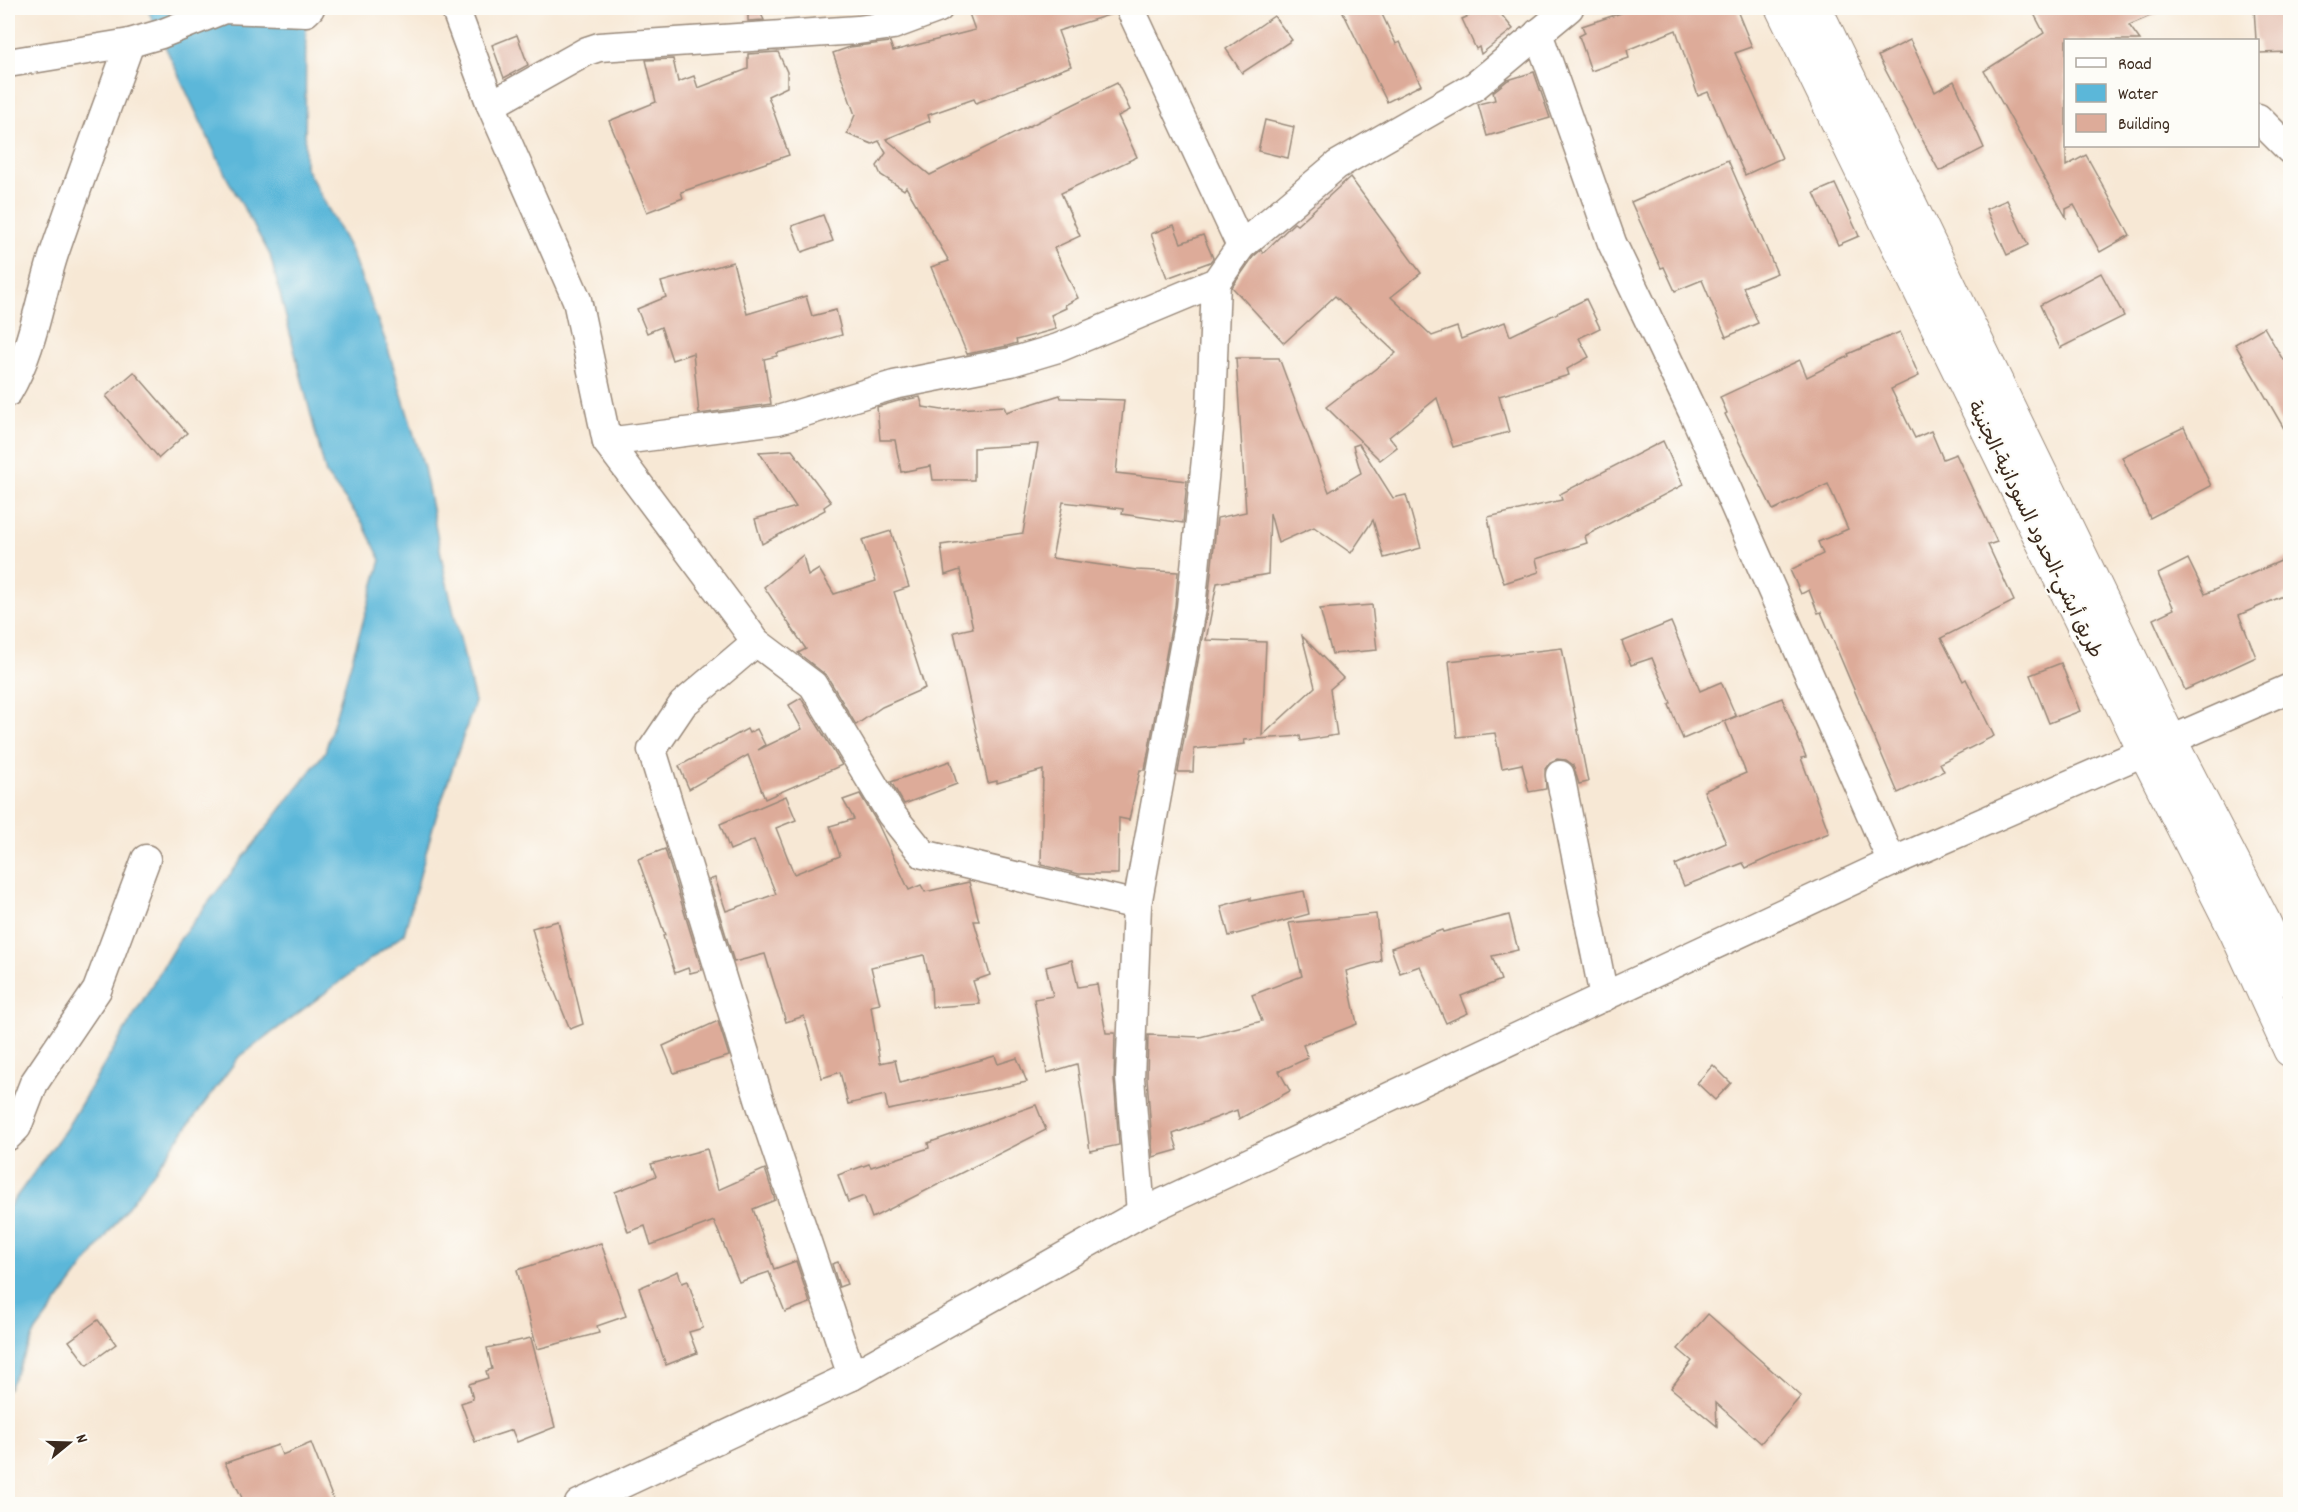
<svg xmlns="http://www.w3.org/2000/svg" width="2298" height="1512" viewBox="0 0 2298 1512" font-family="Dekko,'Playpen Sans Arabic',sans-serif">
<style>
.water{fill:#5bb7d9;stroke:#4b707c;stroke-width:1.5}
.building{fill:#ddab99}
.lines{fill:none;stroke-linecap:round;stroke-linejoin:round}
.minor-casing{stroke:#99897a;stroke-width:31}
.trunk-casing{stroke:#99897a;stroke-width:35}
.minor{stroke:#fff;stroke-width:28}
.trunk{stroke:#fff;stroke-width:33}
.labels{text-anchor:middle;stroke-width:4.5;stroke-linejoin:round;paint-order:stroke}
.street-label{font-size:20px;fill:#3b2a1e;stroke:#fdfcf7}
</style>
<rect width="100%" height="100%" fill="#fdfcf7"/>
<filter id="ink" filterUnits="userSpaceOnUse"><feTurbulence type="fractalNoise" baseFrequency=".0167" numOctaves="2"/><feDisplacementMap in="SourceGraphic" scale="12" xChannelSelector="R" yChannelSelector="G"/><feConvolveMatrix kernelMatrix="1 2 1 2 8 2 1 2 1" color-interpolation-filters="sRGB"/></filter>
<filter id="wash" filterUnits="userSpaceOnUse"><feTurbulence type="fractalNoise" baseFrequency=".008" numOctaves="4" result="noise"/><feDisplacementMap in="SourceGraphic" scale="24" xChannelSelector="R" yChannelSelector="G"/><feGaussianBlur stdDeviation="1.35" result="paint"/><feColorMatrix in="noise" values="0 0 0 0 0 0 0 0 0 0 0 0 0 0 0 0 0 1.4 0 .05"/><feComposite in="paint" operator="in"/></filter>
<g filter="url(#wash)">
<rect width="100%" height="100%" fill="#f7e8d5"/>
<!-- water -->
<path class="water" d="M 147,8 L 302,8 L 306,12 L 305,166 L 350,249 L 386,342 L 424,468 L 445,575 L 475,702 L 434,823 L 404,934 L 238,1058 L 36,1331 L 8,1390 L 8,1208 L 66,1129 L 177,943 L 325,752 L 381,560 L 362,522 L 326,474 L 270,255 L 227,178 Z"/>
<g id="blocks">
<!-- building -->
<g class="building">
<path d="M 748,8 L 758,8 L 764,20 L 748,21 Z"/>
<path d="M 967,8 L 1114,8 L 1115,13 L 1058,31 L 1071,66 L 976,103 L 974,99 L 928,115 L 930,121 L 886,139 L 930,175 L 1117,83 L 1130,110 L 1118,116 L 1137,157 L 1061,193 L 1080,236 L 1054,248 L 1078,298 L 1065,305 L 1066,308 L 1051,315 L 1056,329 L 1016,340 L 1017,343 L 1007,346 L 967,354 L 931,267 L 949,261 L 906,187 L 904,190 L 881,175 L 877,166 L 886,153 L 879,141 L 872,144 L 847,134 L 855,115 L 833,53 L 850,47 L 890,42 L 893,51 L 975,30 Z"/>
<path d="M 1341,8 L 1379,8 L 1396,44 L 1400,42 L 1421,85 L 1387,102 Z"/>
<path d="M 1487,8 L 1496,8 L 1513,29 L 1481,54 L 1479,47 L 1476,49 L 1462,19 Z"/>
<path d="M 1619,8 L 1736,8 L 1752,47 L 1735,53 L 1782,158 L 1745,175 L 1708,92 L 1698,96 L 1676,30 L 1627,50 L 1629,58 L 1591,71 L 1579,36 L 1585,33 L 1582,26 L 1621,13 Z"/>
<path d="M 2031,8 L 2169,8 L 2129,25 L 2140,40 L 2066,40 L 2066,166 L 2086,155 L 2130,235 L 2100,252 L 2074,205 L 2066,209 L 2066,217 L 1984,71 L 2044,33 Z"/>
<path d="M 2254,8 L 2289,8 L 2290,52 L 2259,53 L 2259,42 L 2256,40 Z"/>
<path d="M 1274,16 L 1292,40 L 1242,73 L 1226,49 Z"/>
<path d="M 517,35 L 528,65 L 504,78 L 492,45 Z"/>
<path d="M 1910,40 L 1935,92 L 1954,81 L 1984,148 L 1939,171 L 1878,56 Z"/>
<path d="M 778,52 L 787,72 L 787,87 L 768,96 L 789,155 L 681,192 L 683,198 L 647,212 L 609,121 L 656,102 L 646,60 L 673,59 L 678,82 L 694,76 L 698,88 L 748,69 L 748,54 Z"/>
<path d="M 1534,72 L 1550,118 L 1487,136 L 1478,104 L 1495,100 L 1493,92 L 1508,80 Z"/>
<path d="M 1265,120 L 1294,127 L 1288,158 L 1258,151 Z"/>
<path d="M 1728,160 L 1777,273 L 1743,287 L 1758,323 L 1726,337 L 1702,280 L 1675,291 L 1664,267 L 1661,268 L 1631,202 Z"/>
<path d="M 1350,177 L 1421,273 L 1391,297 L 1432,336 L 1457,327 L 1461,339 L 1505,322 L 1510,336 L 1586,299 L 1600,328 L 1579,338 L 1589,357 L 1567,369 L 1569,375 L 1499,396 L 1509,432 L 1453,447 L 1437,398 L 1389,437 L 1397,447 L 1380,460 L 1326,407 L 1396,353 L 1335,296 L 1284,343 L 1232,287 L 1253,257 L 1261,250 L 1263,253 L 1294,223 L 1297,225 Z"/>
<path d="M 1835,184 L 1859,236 L 1838,245 L 1814,193 Z"/>
<path d="M 2007,200 L 2028,245 L 2007,255 L 1986,209 Z"/>
<path d="M 823,215 L 833,241 L 802,252 L 792,226 Z"/>
<path d="M 1174,225 L 1181,243 L 1203,235 L 1213,258 L 1210,262 L 1167,278 L 1151,234 Z"/>
<path d="M 733,262 L 747,314 L 806,296 L 812,316 L 836,310 L 842,335 L 777,353 L 777,356 L 764,359 L 771,404 L 699,414 L 693,353 L 672,360 L 661,327 L 647,333 L 637,309 L 666,297 L 661,282 Z"/>
<path d="M 2101,273 L 2124,316 L 2060,348 L 2040,305 Z"/>
<path d="M 2264,327 L 2283,360 L 2290,356 L 2290,439 L 2235,344 Z"/>
<path d="M 1900,332 L 1919,376 L 1891,389 L 1915,438 L 1931,431 L 1943,459 L 1956,454 L 1997,542 L 1988,545 L 2014,601 L 1941,638 L 1963,681 L 1966,679 L 1994,736 L 1940,763 L 1944,771 L 1898,793 L 1821,612 L 1818,613 L 1809,590 L 1801,594 L 1790,570 L 1823,554 L 1818,542 L 1848,529 L 1828,484 L 1773,510 L 1725,414 L 1727,413 L 1720,397 L 1800,360 L 1807,377 L 1849,356 L 1848,354 Z"/>
<path d="M 1236,358 L 1279,358 L 1329,492 L 1361,473 L 1353,446 L 1359,444 L 1393,498 L 1406,495 L 1421,548 L 1384,558 L 1373,520 L 1351,553 L 1314,527 L 1278,543 L 1270,513 L 1268,574 L 1217,583 L 1206,640 L 1266,642 L 1262,736 L 1315,687 L 1302,636 L 1343,678 L 1330,689 L 1337,735 L 1301,741 L 1300,736 L 1244,740 L 1245,744 L 1194,749 L 1193,772 L 1178,772 L 1207,611 L 1217,518 L 1246,512 Z"/>
<path d="M 134,372 L 187,433 L 159,458 L 106,396 Z"/>
<path d="M 1060,395 L 1061,398 L 1124,400 L 1116,473 L 1187,481 L 1183,523 L 1122,514 L 1123,509 L 1063,502 L 1052,558 L 1136,570 L 1178,572 L 1175,606 L 1145,770 L 1140,770 L 1129,820 L 1119,818 L 1118,874 L 1079,874 L 1041,865 L 1043,770 L 997,783 L 997,781 L 988,783 L 954,632 L 973,628 L 960,570 L 945,575 L 941,545 L 1023,533 L 1038,444 L 974,448 L 974,480 L 933,480 L 931,466 L 901,472 L 895,440 L 880,440 L 877,407 L 898,401 L 920,397 L 923,407 L 942,410 L 1004,406 L 1006,412 Z"/>
<path d="M 2184,427 L 2211,486 L 2150,518 L 2122,457 Z"/>
<path d="M 1663,441 L 1683,485 L 1585,536 L 1587,543 L 1536,559 L 1539,572 L 1504,583 L 1495,555 L 1488,517 L 1562,500 L 1560,494 Z"/>
<path d="M 792,450 L 831,502 L 824,507 L 825,510 L 762,544 L 755,519 L 796,507 L 759,452 Z"/>
<path d="M 891,531 L 909,587 L 894,592 L 925,688 L 882,707 L 856,725 L 827,676 L 798,653 L 806,649 L 764,587 L 803,555 L 808,576 L 819,569 L 834,594 L 876,581 L 862,540 Z"/>
<path d="M 2290,557 L 2290,593 L 2239,615 L 2256,657 L 2185,690 L 2153,619 L 2174,609 L 2158,574 L 2188,559 L 2205,594 Z"/>
<path d="M 1372,605 L 1377,650 L 1332,654 L 1320,609 Z"/>
<path d="M 1671,622 L 1700,691 L 1721,682 L 1736,716 L 1683,739 L 1669,705 L 1671,703 L 1652,658 L 1631,665 L 1622,642 Z"/>
<path d="M 1562,648 L 1588,782 L 1579,784 L 1573,765 L 1566,760 L 1557,759 L 1550,762 L 1545,769 L 1546,789 L 1529,792 L 1522,764 L 1502,768 L 1495,733 L 1457,737 L 1449,661 Z"/>
<path d="M 2061,663 L 2080,711 L 2049,723 L 2030,675 Z"/>
<path d="M 801,698 L 842,765 L 765,799 L 748,755 L 689,789 L 679,766 L 747,729 L 749,733 L 757,729 L 765,745 L 758,750 L 802,729 L 789,705 Z"/>
<path d="M 1782,698 L 1806,757 L 1801,758 L 1829,833 L 1776,854 L 1746,868 L 1743,863 L 1684,886 L 1675,865 L 1726,843 L 1704,791 L 1746,773 L 1725,721 Z"/>
<path d="M 950,761 L 957,784 L 904,804 L 891,782 Z"/>
<path d="M 860,794 L 878,824 L 909,890 L 921,885 L 925,892 L 969,882 L 979,921 L 974,921 L 990,975 L 973,981 L 980,1004 L 932,1007 L 931,986 L 924,955 L 871,967 L 880,1004 L 871,1006 L 880,1063 L 895,1060 L 900,1083 L 995,1056 L 998,1064 L 1017,1058 L 1027,1082 L 888,1110 L 885,1095 L 848,1104 L 840,1072 L 822,1078 L 804,1016 L 786,1022 L 765,954 L 734,962 L 709,880 L 715,878 L 726,911 L 776,894 L 754,840 L 730,850 L 720,824 L 786,796 L 796,820 L 776,828 L 794,874 L 840,856 L 830,826 L 854,819 L 843,800 Z"/>
<path d="M 665,849 L 702,970 L 690,973 L 688,968 L 675,973 L 663,936 L 665,935 L 638,859 Z"/>
<path d="M 1304,891 L 1309,914 L 1229,936 L 1221,906 L 1250,898 L 1250,901 Z"/>
<path d="M 1376,914 L 1381,961 L 1346,971 L 1357,1024 L 1303,1045 L 1308,1058 L 1279,1071 L 1290,1091 L 1239,1119 L 1237,1110 L 1173,1134 L 1178,1150 L 1153,1157 L 1147,1078 L 1148,1035 L 1200,1037 L 1262,1021 L 1252,995 L 1302,976 L 1289,923 Z"/>
<path d="M 1509,915 L 1518,950 L 1492,956 L 1501,980 L 1461,996 L 1468,1013 L 1446,1023 L 1420,966 L 1400,973 L 1391,948 L 1442,930 L 1443,932 Z"/>
<path d="M 558,921 L 583,1024 L 570,1029 L 538,951 L 532,928 Z"/>
<path d="M 1072,960 L 1078,987 L 1097,984 L 1106,1033 L 1115,1033 L 1114,1079 L 1119,1145 L 1090,1151 L 1077,1064 L 1047,1073 L 1034,999 L 1053,996 L 1046,967 Z"/>
<path d="M 718,1021 L 729,1056 L 674,1073 L 663,1046 Z"/>
<path d="M 1713,1065 L 1731,1083 L 1715,1100 L 1697,1083 Z"/>
<path d="M 1036,1105 L 1046,1130 L 872,1218 L 864,1196 L 848,1202 L 838,1175 L 869,1164 L 871,1167 L 929,1148 L 928,1143 Z"/>
<path d="M 707,1149 L 718,1190 L 765,1169 L 775,1200 L 753,1209 L 774,1269 L 796,1261 L 810,1303 L 785,1312 L 769,1272 L 739,1282 L 714,1221 L 651,1245 L 645,1226 L 628,1232 L 615,1192 L 656,1176 L 651,1164 Z"/>
<path d="M 601,1243 L 626,1316 L 597,1326 L 599,1333 L 537,1349 L 517,1270 Z"/>
<path d="M 838,1262 L 847,1284 L 839,1287 L 832,1264 Z"/>
<path d="M 678,1271 L 682,1283 L 688,1281 L 703,1328 L 689,1332 L 697,1353 L 666,1365 L 639,1288 Z"/>
<path d="M 1708,1314 L 1801,1396 L 1761,1443 L 1716,1403 L 1717,1426 L 1671,1388 L 1692,1361 L 1678,1349 Z"/>
<path d="M 98,1320 L 116,1344 L 87,1365 L 69,1341 Z"/>
<path d="M 531,1338 L 555,1427 L 517,1442 L 512,1430 L 475,1442 L 461,1403 L 473,1399 L 469,1384 L 488,1378 L 486,1371 L 492,1369 L 487,1348 Z"/>
<path d="M 311,1443 L 335,1504 L 245,1504 L 225,1463 L 278,1445 L 282,1455 Z"/>
</g>
</g>
</g>
<g filter="url(#ink)">
<use href="#blocks" fill-opacity="0" stroke="#99897a" stroke-width="1.5"/>
<g class="lines">
<defs>
<g id="minor">
<path d="M 455,8 L 491,105 L 577,300 L 607,442 L 738,617 L 756,642 L 813,685 L 891,814 L 923,854 L 1137,905"/>
<path d="M 1130,8 L 1241,246"/>
<path d="M 1538,33 L 1612,243 L 1698,423 L 1892,862"/>
<path d="M 8,63 L 130,43 L 161,34 L 224,9 L 306,12 L 310,8"/>
<path d="M 491,105 L 587,51 L 599,47 L 858,30 L 893,25 L 939,8"/>
<path d="M 2258,118 L 2290,150"/>
<path d="M 8,392 C 33,350 39,300 54,254 C 78,183 105,113 130,43"/>
<path d="M 607,442 L 778,420 L 894,385 L 1011,362 L 1058,348 L 1216,282 L 1241,246 L 1337,165 L 1475,86 L 1569,8"/>
<path d="M 756,642 L 683,704 L 652,750 L 759,1099 L 852,1376"/>
<path d="M 1560,775 L 1604,997"/>
<path d="M 8,1136 L 17,1127 L 34,1083 L 97,990 L 146,859"/>
<path d="M 1141,1213 L 1130,1078 L 1137,905 L 1191,608 L 1211,409 L 1216,282"/>
<path d="M 579,1504 L 852,1376 L 1141,1213 L 1892,862 L 2290,688"/>
</g>
<g id="trunk">
<path d="M 1782,8 L 2145,752 L 2236,932 L 2290,1050"/>
<path d="M 1815,8 L 2170,740 L 2263,920 L 2290,980"/>
</g>
</defs>
<!-- minor casing -->
<use href="#minor" class="minor-casing"/>
<!-- trunk casing -->
<use href="#trunk" class="trunk-casing"/>
<!-- minor -->
<use href="#minor" class="minor"/>
<!-- trunk -->
<use href="#trunk" class="trunk"/>
</g>
</g>
<g class="labels">
<!-- street labels -->
<g class="street-label">
<text transform="translate(2036 529) rotate(64)" y="7">طريق أبشي-الحدود السودانية-الجنينة</text>
</g>
</g>
<!-- margin -->
<rect width="2298" height="1512" fill="none" stroke="#fdfcf7" stroke-width="30"/>
<!-- legend -->
<rect x="2064" y="39" width="195" height="108" fill="#fdfcf7" stroke="#afa8a0" stroke-width="1.5"/>
<rect x="2076" y="58" width="30" height="9" fill="#ffffff" stroke="#afa8a0" stroke-width="1.5"/>
<text x="2118" y="69" font-size="18" fill="#3b2a1e">Road</text>
<rect x="2076" y="84" width="30" height="18" fill="#5bb7d9" stroke="#afa8a0" stroke-width="1.5"/>
<text x="2118" y="99" font-size="18" fill="#3b2a1e">Water</text>
<rect x="2076" y="114" width="30" height="18" fill="#ddab99" stroke="#afa8a0" stroke-width="1.5"/>
<text x="2118" y="129" font-size="18" fill="#3b2a1e">Building</text>
<!-- north arrow -->
<g transform="translate(69 1443) rotate(71)" stroke="#fdfcf7" stroke-width="4.5" paint-order="stroke">
<path d="M0-4.5L10 22L0 15L-10 22Z" fill="#3b2a1e"/>
<text y="-9" font-size="16" font-weight="bold" text-anchor="middle" fill="#3b2a1e">N</text>
</g>
</svg>
